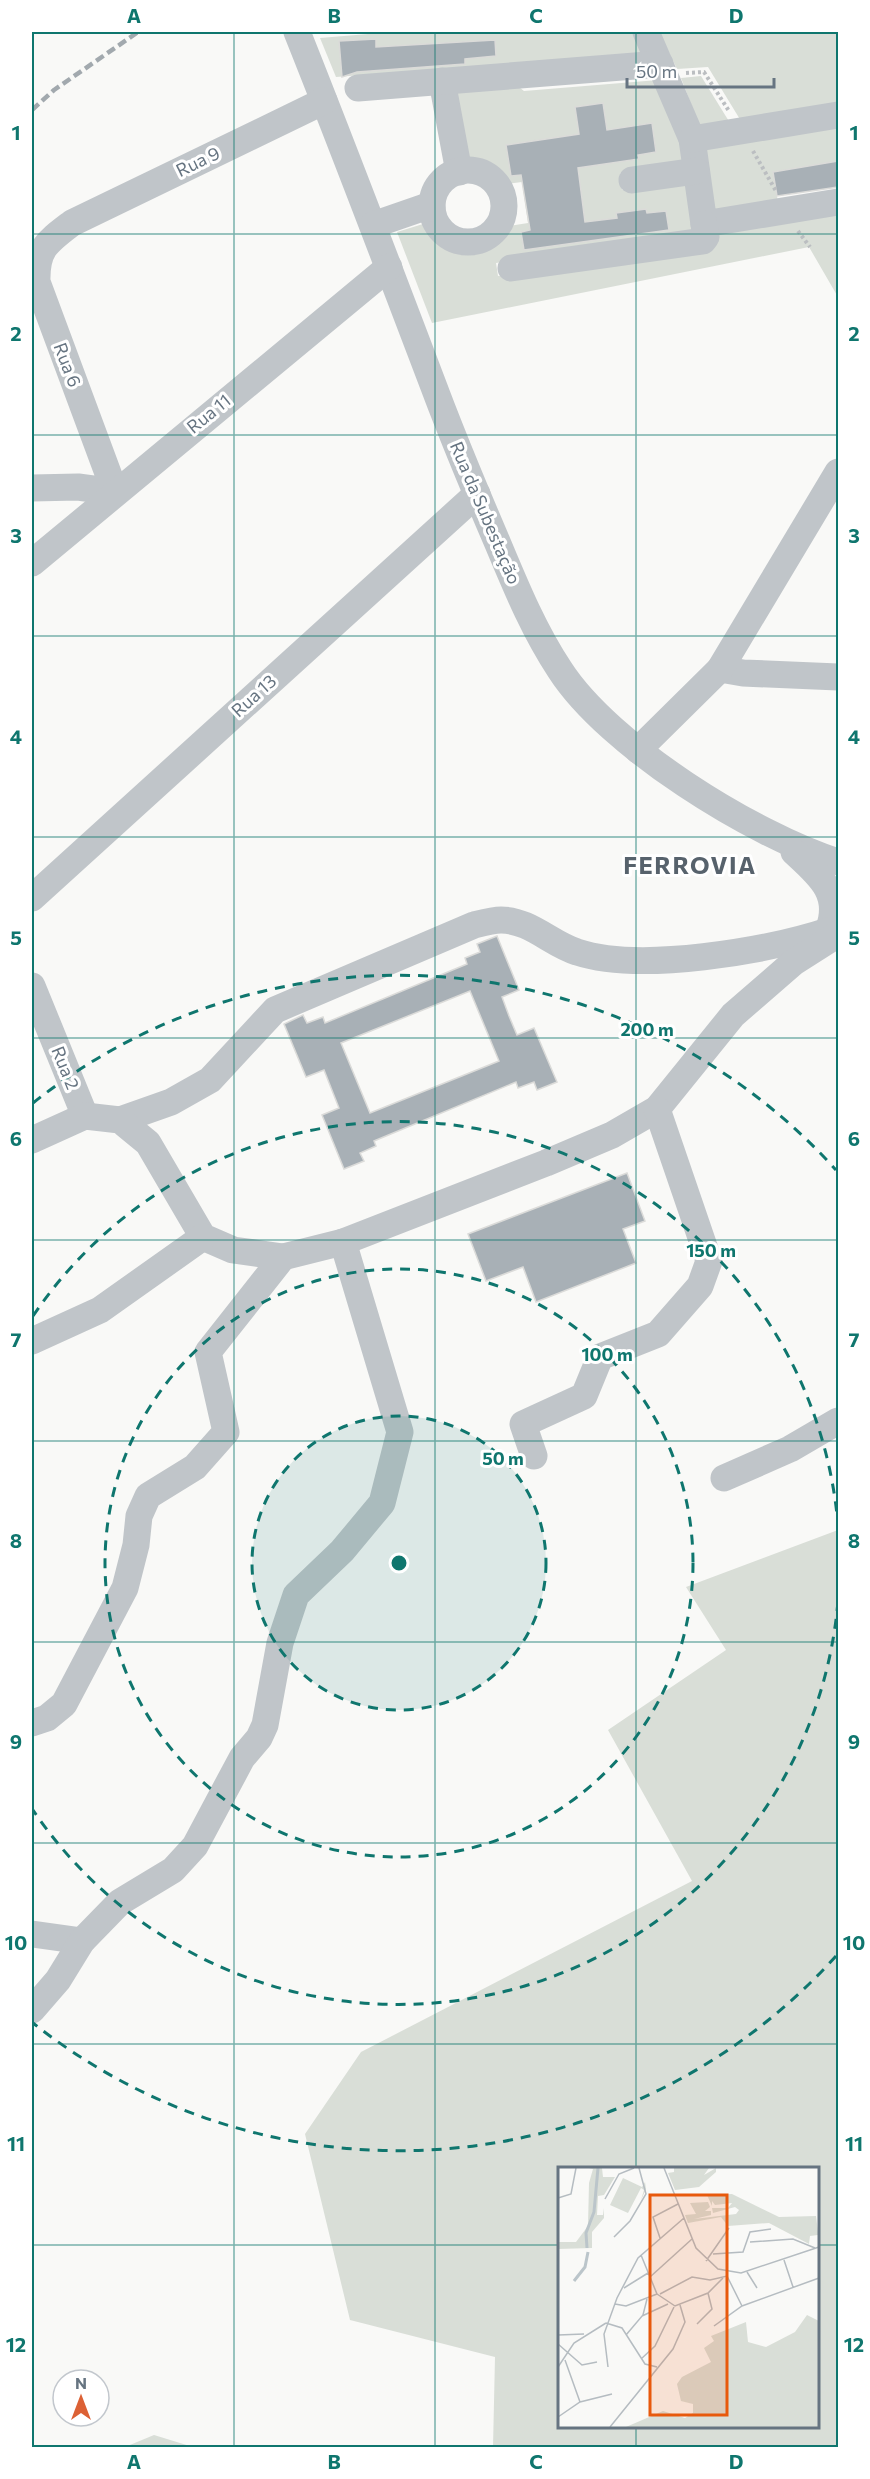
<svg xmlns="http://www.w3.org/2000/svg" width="870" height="2479" viewBox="0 0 870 2479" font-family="Commissioner,sans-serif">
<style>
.green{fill:#d9ded7;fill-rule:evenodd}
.building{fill:#a8b0b6;stroke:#dbdbd9;stroke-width:1.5;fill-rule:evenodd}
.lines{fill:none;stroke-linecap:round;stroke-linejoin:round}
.path{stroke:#bbbec1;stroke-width:4;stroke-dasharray:3 3;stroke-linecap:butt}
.minor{stroke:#c0c5c9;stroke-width:27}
.rail{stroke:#a2a9ae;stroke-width:4.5;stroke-dasharray:9 4.5;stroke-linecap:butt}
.grid{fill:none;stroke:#0f766e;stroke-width:1.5;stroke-opacity:0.55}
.ring{fill:none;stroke:#0f766e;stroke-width:3;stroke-dasharray:10 8}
.labels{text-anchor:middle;stroke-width:6;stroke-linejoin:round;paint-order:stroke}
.street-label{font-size:18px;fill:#667481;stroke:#fff}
.district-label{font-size:24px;font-weight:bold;letter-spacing:1.5px;fill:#57626c;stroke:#fff}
.inset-river{fill:none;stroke:#bbc5ca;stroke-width:3}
.inset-road{fill:none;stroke:#b5bcc1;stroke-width:1.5}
.view{fill:#e8590c;fill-opacity:0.15;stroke:#e8590c;stroke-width:3}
.inset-edge{fill:none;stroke:#667481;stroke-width:3}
.centre{fill:#0f766e;stroke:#fff;stroke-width:3}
.ring-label{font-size:18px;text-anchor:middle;font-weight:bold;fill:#0f766e;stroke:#fff;stroke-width:6;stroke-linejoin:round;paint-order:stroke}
.neatline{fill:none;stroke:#0f766e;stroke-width:2}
.grid-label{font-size:20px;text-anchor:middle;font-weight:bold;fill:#0f766e}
</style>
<rect width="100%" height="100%" fill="#f9f9f7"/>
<!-- green -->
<g class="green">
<path d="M 392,32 L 632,32 L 641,49 L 640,54 L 336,77 L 320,38 Z"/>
<path d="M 659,32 L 838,32 L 838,106 L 741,121 L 708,67 L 677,69 Z"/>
<path d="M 701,76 L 730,123 L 700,127 L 681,78 Z"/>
<path d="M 658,80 L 682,138 L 685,164 L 620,173 L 622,190 L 688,183 L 695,227 L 685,236 L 496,263 L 498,276 L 711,248 L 717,232 L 838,211 L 838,297 L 809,247 L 432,323 L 397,232 L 423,224 C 443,257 489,261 509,226 L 528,223 L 522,182 L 506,184 C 497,168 485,161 466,161 L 456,93 L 515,84 L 524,91 Z"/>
<path d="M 838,125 L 838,161 L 773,172 L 778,202 L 714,211 L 704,153 L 708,149 Z"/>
<path d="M 838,1530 L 838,2447 L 493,2447 L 495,2357 L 350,2320 L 305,2134 L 361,2052 L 692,1881 L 608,1730 L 726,1650 L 686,1587 ZM 560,2168 L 818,2168 L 818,2426 L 560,2426 Z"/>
<path d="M 154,2435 L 193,2447 L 125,2447 Z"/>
</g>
<!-- building -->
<g class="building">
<path d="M 376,39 L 376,47 L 495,40 L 496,56 L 465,59 L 465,64 L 357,72 L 342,77 L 339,41 Z"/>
<path d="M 603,103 L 607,130 L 652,123 L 656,152 L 638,155 L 639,159 L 578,168 L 585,222 L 617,218 L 616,213 L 646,209 L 647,213 L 666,211 L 669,230 L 524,250 L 521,232 L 530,230 L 521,175 L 511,176 L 506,145 L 579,134 L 575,107 Z"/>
<path d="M 838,161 L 838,187 L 777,196 L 773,172 Z"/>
<path d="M 497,936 L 519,990 L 502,997 L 509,1016 L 517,1035 L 534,1028 L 557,1082 L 537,1090 L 534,1082 L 518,1088 L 516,1082 L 374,1141 L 376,1146 L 360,1153 L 364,1161 L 344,1169 L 322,1115 L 339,1108 L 324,1070 L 306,1077 L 284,1024 L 303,1015 L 307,1023 L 323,1017 L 325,1023 L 467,964 L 465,958 L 480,952 L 477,944 ZM 470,991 L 499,1061 L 370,1113 L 341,1043 Z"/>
<path d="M 627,1173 L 645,1221 L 623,1229 L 636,1263 L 536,1302 L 523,1267 L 486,1281 L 468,1234 Z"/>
</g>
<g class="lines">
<!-- path -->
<g class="path">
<path d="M 686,73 L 704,72 L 729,111"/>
<path d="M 753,151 L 776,191"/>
<path d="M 798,231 L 810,247"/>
</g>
<!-- minor -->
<g class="minor">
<path d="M 297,32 C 345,152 391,274 437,395 C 456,445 477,495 498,544 C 516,587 534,631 560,670 C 609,746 753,835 838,862"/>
<path d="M 646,32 L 692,139 L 704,224 L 838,202"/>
<path d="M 442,81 L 459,172"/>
<path d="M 358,88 L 660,64"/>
<path d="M 692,139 L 838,115"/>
<circle cx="468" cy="206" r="36"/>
<path d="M 632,180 L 696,171"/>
<path d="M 373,225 L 425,207 L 432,208"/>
<path d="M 511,268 L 703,241 L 706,237 L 704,224"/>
<path d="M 32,488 L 78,487 L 115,492 L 37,282 C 36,249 47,242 72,223 L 324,101"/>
<path d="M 32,563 L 389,267"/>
<path d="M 720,669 L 743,673 L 838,677"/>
<path d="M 638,750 L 720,669 L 838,472"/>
<path d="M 794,852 C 819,875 843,894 828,931"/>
<path d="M 32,898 L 477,494"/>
<path d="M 32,986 L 85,1116"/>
<path d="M 120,1120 L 171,1102 L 210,1080 L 275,1010 L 474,925 C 482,923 493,920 501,920 C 530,920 551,944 577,952 C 640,973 767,951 831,930"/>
<path d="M 32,1140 L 85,1116 L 120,1120 L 148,1143 L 203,1237 L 233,1250 L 283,1257 L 343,1242 L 546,1163 L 612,1135 L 657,1109 L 733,1015 L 794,962 L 838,934"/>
<path d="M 32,1341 L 100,1310 L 203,1237"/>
<path d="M 534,1456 L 523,1424 L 584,1396 L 600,1357 L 658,1334 L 700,1286 L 709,1261 L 657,1109"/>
<path d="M 724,1478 L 790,1449 L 838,1421"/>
<path d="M 32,1723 L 47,1718 L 64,1704 L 125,1588 L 136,1545 L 139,1516 L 148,1496 L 195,1467 L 226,1432 L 208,1352 L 283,1257"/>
<path d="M 32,1934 L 82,1941"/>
<path d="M 32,2010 L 58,1980 L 82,1941 L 120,1902 L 173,1870 L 195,1846 L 242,1758 L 259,1738 L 265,1725 L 280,1643 L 296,1595 L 342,1551 L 382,1503 L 400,1432 L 343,1242"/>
</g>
<!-- rail -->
<path class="rail" d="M 32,110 L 54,90 L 138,32"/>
</g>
<!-- grid -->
<path class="grid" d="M 234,32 L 234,2448M 435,32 L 435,2448M 636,32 L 636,2168M 32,234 L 838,234M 32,435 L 838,435M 32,636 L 838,636M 32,837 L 838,837M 32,1038 L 838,1038M 32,1240 L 838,1240M 32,1441 L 838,1441M 32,1642 L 838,1642M 32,1843 L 838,1843M 32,2044 L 838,2044M 32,2245 L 560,2245M 818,2245 L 838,2245M 636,2426 L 636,2448"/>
<!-- distance rings -->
<circle cx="399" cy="1563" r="147" fill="#0f766e" fill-opacity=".12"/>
<g class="ring">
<circle cx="399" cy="1563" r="147"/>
<circle cx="399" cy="1563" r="294"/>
<path d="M838 1601A441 441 0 0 1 33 1810M33 1316A441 441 0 0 1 838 1525"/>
<path d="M836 1956A588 588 0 0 1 33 2023M33 1103A588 588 0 0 1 836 1170"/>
</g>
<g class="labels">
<!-- street labels -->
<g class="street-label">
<text transform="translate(198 162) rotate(-26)" y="6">Rua 9</text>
<text transform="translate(67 365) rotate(69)" y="6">Rua 6</text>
<text transform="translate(209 414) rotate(-39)" y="6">Rua 11</text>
<text transform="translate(485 513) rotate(67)" y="6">Rua da Subestação</text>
<text transform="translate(254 696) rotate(-42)" y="6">Rua 13</text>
<text transform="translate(65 1068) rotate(68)" y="6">Rua 2</text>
</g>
<!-- district labels -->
<g class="district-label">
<text x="690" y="874">FERROVIA</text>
</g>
</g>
<!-- overview -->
<g transform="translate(558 2167)">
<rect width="261" height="261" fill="#f9f9f7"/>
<path d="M 31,1 L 44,1 L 45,10 L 57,10 L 46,28 L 40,29 L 39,48 L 45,48 L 46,41 L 46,51 L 34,65 L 34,81 L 0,82 L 0,75 L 18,75 L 30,59 L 31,16 L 35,2 ZM 116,1 L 151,1 L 146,8 L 158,1 L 158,5 L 141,20 L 117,23 L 110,6 L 116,5 ZM 65,11 L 84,20 L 87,15 L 88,22 L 83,33 L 86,23 L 83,21 L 70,46 L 52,38 ZM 174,27 L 221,50 L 258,49 L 261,73 L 260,68 L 252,69 L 251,77 L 211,56 L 170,59 L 163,50 L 130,56 L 127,48 L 138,47 L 132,36 L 150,35 L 152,40 L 147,44 L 153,44 L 153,48 L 136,52 L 178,47 L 181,43 L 177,40 L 155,46 L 154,41 L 170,41 L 174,36 L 157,38 L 154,34 L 154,39 L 149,28 ZM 249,148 L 261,154 L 261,260 L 68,260 L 105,244 L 127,251 L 135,246 L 135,237 L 123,234 L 119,217 L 124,210 L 153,195 L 146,181 L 156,174 L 153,169 L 188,155 L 190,175 L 208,180 L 237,165 Z" fill="#d9ded7"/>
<path class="inset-river" d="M 29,81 L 28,66 L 36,45 L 40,1M 16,114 L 27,100 L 30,85"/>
<path class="inset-road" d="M 106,1 L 138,81 L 160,102 L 183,106 L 261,80M 0,31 L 13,27 L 18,1M 47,32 L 61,7 L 76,1M 56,70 L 72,54 L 88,27 L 81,1M 102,71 L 95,50 L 120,37M 192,75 L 235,72 L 257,81M 155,87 L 185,85 L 192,65 L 213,62M 83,88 L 99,127M 226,93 L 235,120M 148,94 L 171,61M 189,105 L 199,121M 92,110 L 134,72M 66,121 L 90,106M 99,127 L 117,139 L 150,126 L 165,111M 102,127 L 134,110 L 152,113 L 169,109 L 184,139M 57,137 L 68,139 L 99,127M 84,149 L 110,137M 48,156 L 64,161 L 87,197 L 99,200M 139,157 L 154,142 L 150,126M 156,159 L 184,139 L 261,111M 0,168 L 26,167M 68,168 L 85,148 L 89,132M 0,177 L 24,198 L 39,195M 83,192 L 97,179 L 116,140M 7,193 L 22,235M 0,200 L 16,176 L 48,156M 50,200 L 46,167 L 59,131 L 80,91 L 126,51M 0,250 L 22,235 L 54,227M 52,260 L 115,182 L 127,155 L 122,138"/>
<path class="view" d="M 92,28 L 169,28 L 169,248 L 92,248 Z"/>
<rect width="261" height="261" class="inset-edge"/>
</g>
<circle cx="399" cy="1563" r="9" class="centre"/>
<g class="ring-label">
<text x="647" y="1036">200 m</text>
<text x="711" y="1257">150 m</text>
<text x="607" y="1361">100 m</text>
<text x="503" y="1465">50 m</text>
</g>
<!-- border -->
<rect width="870" height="2479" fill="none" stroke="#ffffff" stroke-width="66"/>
<!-- north arrow -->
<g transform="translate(81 2398)"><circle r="28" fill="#ffffff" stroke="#c2c7cd" stroke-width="1.5"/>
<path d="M0-4.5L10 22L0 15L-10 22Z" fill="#dc6135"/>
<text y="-9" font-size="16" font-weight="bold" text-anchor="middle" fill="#667481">N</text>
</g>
<!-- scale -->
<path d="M627 78v9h147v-9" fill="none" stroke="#667481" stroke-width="3"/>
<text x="636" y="78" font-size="18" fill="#667481" stroke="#ffffff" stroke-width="4.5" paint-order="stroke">50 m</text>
<rect x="33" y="33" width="804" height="2413" class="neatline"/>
<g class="grid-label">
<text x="134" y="23">A</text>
<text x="334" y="23">B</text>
<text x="536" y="23">C</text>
<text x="736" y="23">D</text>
<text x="16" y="140">1</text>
<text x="854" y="140">1</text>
<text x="16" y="341">2</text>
<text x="854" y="341">2</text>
<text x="16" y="543">3</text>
<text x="854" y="543">3</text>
<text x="16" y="744">4</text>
<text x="854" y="744">4</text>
<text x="16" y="945">5</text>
<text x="854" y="945">5</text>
<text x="16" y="1146">6</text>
<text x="854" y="1146">6</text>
<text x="16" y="1347">7</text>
<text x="854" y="1347">7</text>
<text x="16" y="1548">8</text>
<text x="854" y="1548">8</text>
<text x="16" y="1749">9</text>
<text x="854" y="1749">9</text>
<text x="16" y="1950">10</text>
<text x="854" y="1950">10</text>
<text x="16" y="2151">11</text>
<text x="854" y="2151">11</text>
<text x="16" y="2352">12</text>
<text x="854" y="2352">12</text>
<text x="134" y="2469">A</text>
<text x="334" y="2469">B</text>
<text x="536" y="2469">C</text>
<text x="736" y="2469">D</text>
</g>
</svg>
